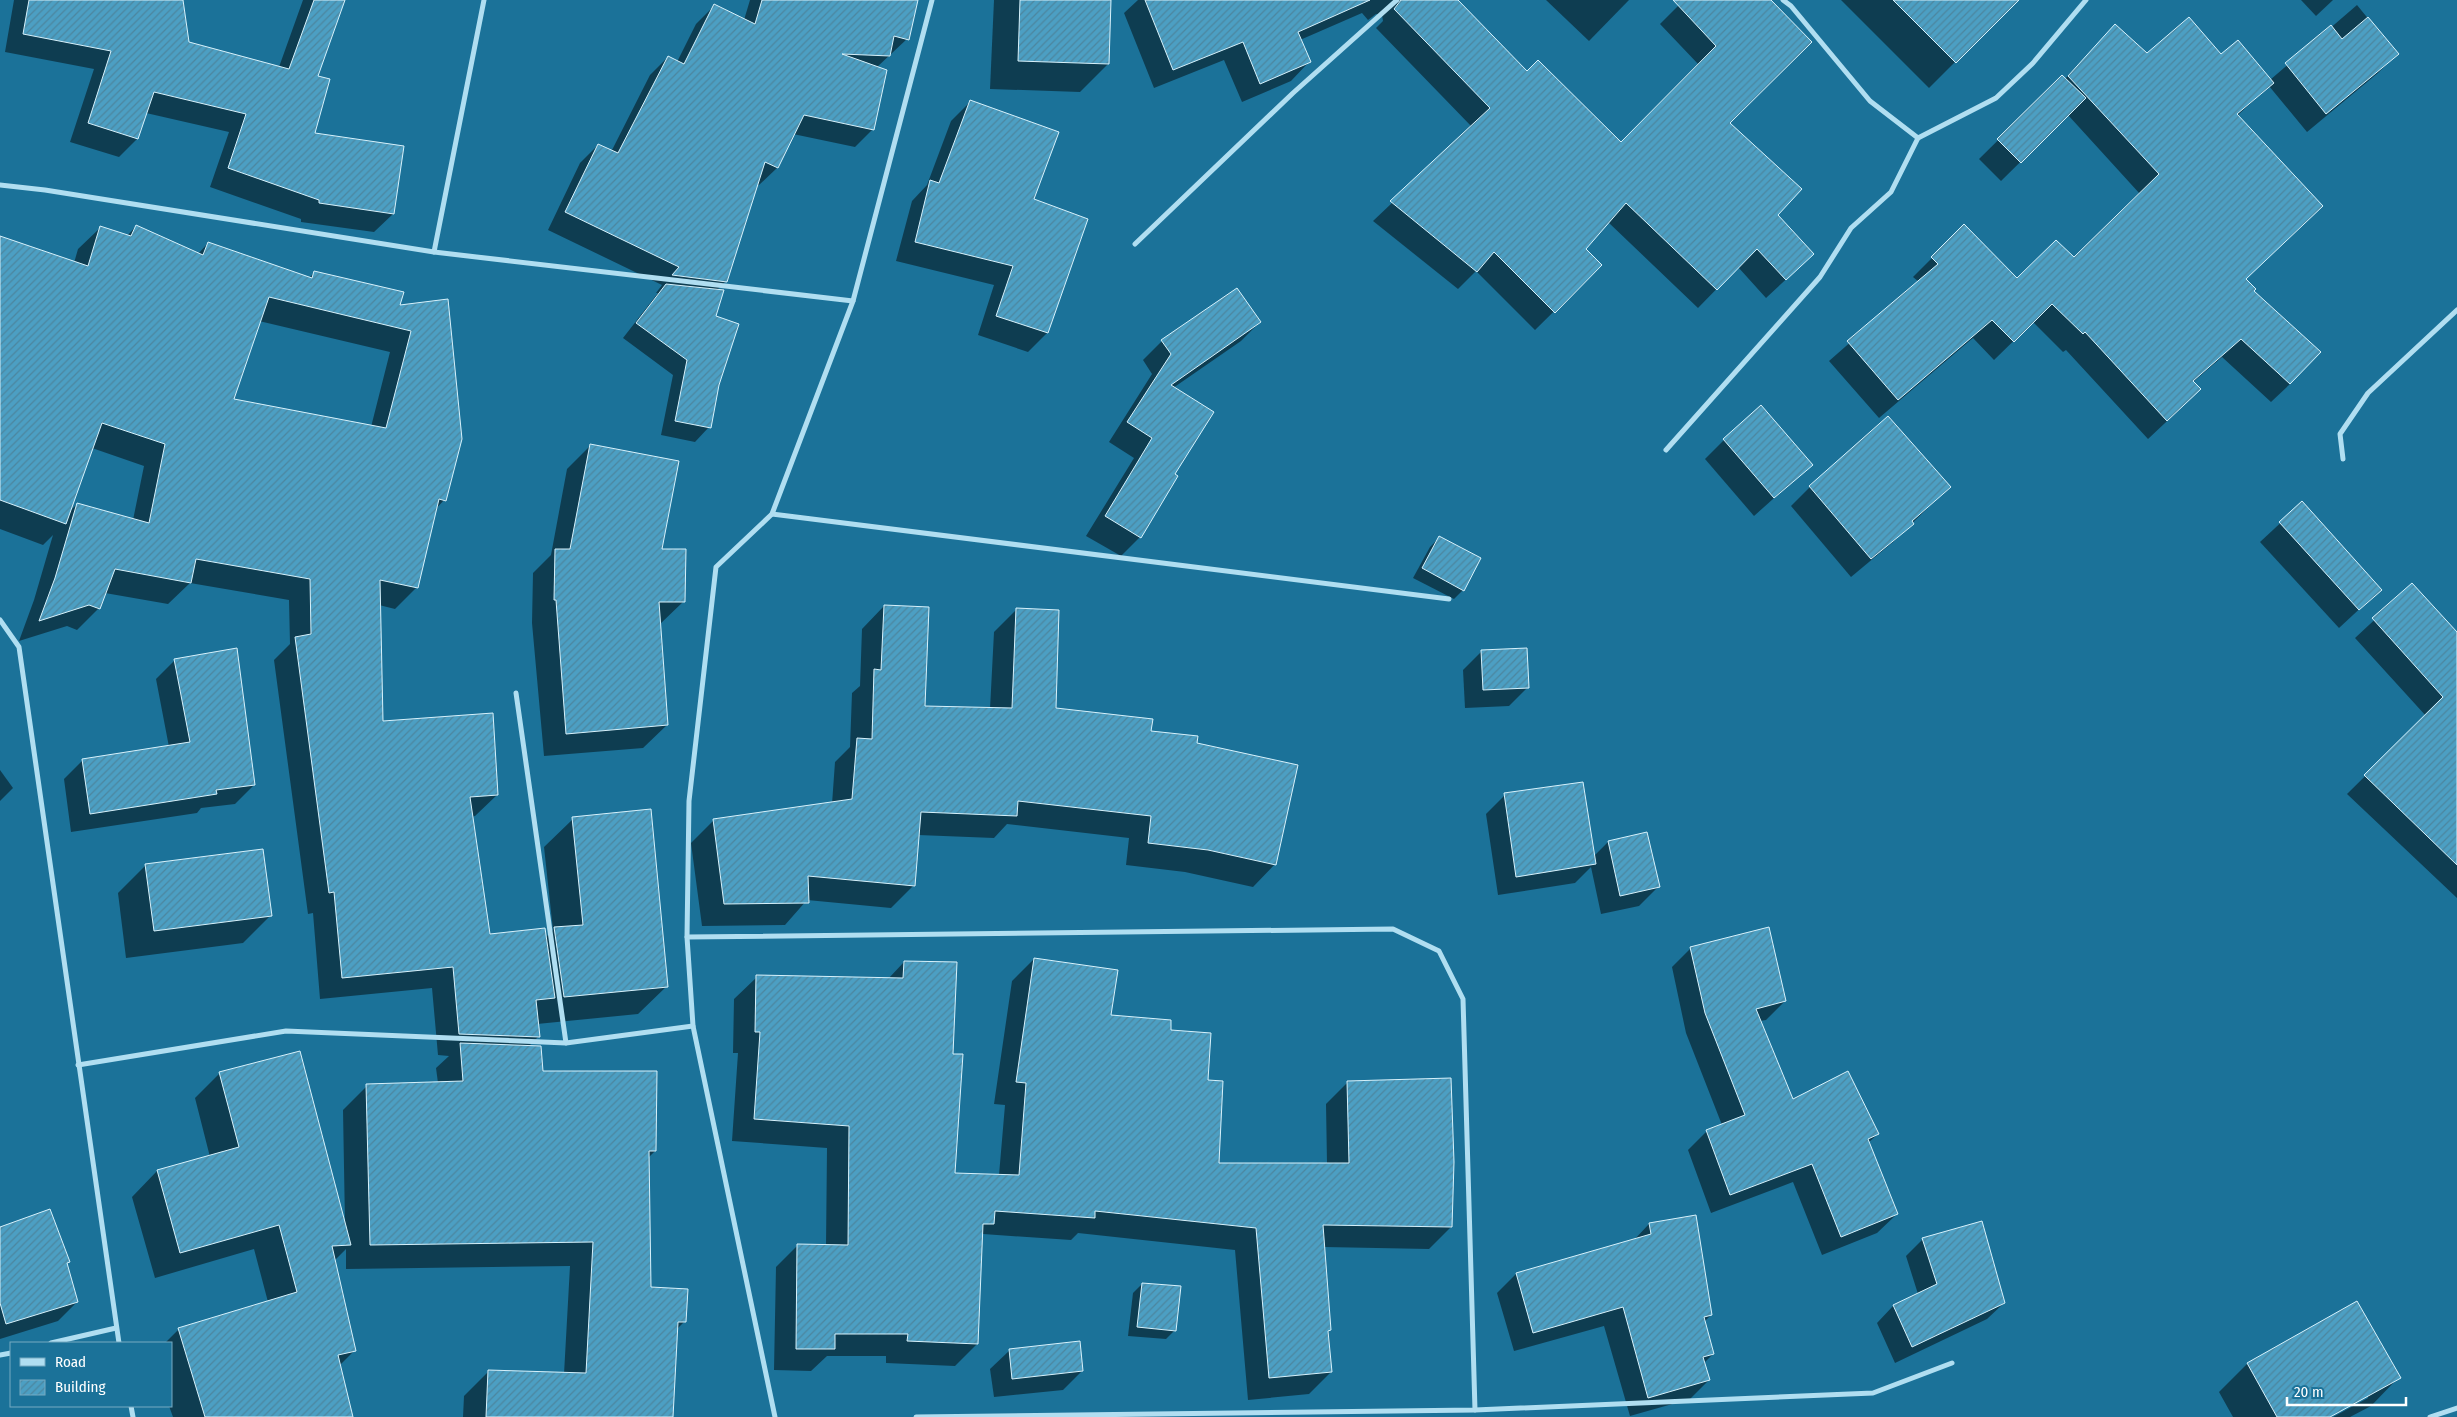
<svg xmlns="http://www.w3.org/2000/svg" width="2457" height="1417" viewBox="0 0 2457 1417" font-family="'Fira Sans Condensed',sans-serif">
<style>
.shadow{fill:#0007;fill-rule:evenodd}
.building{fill:url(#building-hatch);stroke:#d7f1fb;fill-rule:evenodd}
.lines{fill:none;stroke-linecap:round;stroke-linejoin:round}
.street{stroke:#b0def1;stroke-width:5}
</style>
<defs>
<pattern id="building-hatch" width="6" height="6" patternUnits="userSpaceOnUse" patternTransform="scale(1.25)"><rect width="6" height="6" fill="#4c9fc3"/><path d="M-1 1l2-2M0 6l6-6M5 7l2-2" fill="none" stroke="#4c869f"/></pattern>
</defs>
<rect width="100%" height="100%" fill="#1b7299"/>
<!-- shadow -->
<g class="shadow">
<path d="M 14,0 L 182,0 L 188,43 L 279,67 L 303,0 L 344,0 L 317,77 L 314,134 L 393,214 L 374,232 L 301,222 L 301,219 L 210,187 L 229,132 L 146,113 L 137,139 L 119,157 L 70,142 L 94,69 L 5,52 Z"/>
<path d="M 750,0 L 917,0 L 907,39 L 876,68 L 873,129 L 855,147 L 793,134 L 777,168 L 759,185 L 756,184 L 726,281 L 716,291 L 714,317 L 718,385 L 709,427 L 695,442 L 661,435 L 673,375 L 623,338 L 658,293 L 656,293 L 662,285 L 548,230 L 580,163 L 598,145 L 611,152 L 650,75 L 668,57 L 677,62 L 696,24 L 714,6 L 744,20 Z"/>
<path d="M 994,0 L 1110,0 L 1108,64 L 1080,92 L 990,89 Z"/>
<path d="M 1138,0 L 1456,0 L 1527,73 L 1621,144 L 1699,65 L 1660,24 L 1684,0 L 1742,0 L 1728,123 L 1777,215 L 1794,272 L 1766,298 L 1738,267 L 1698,308 L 1608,222 L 1584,249 L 1601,265 L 1535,330 L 1476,271 L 1458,289 L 1373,221 L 1472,127 L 1376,28 L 1383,21 L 1382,15 L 1376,14 L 1368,20 L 1362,13 L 1300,40 L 1309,62 L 1291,81 L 1242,102 L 1224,60 L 1154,88 L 1124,13 Z"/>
<path d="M 1546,0 L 1629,0 L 1589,41 Z"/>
<path d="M 1841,0 L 1994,0 L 2005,12 L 1929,88 Z"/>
<path d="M 2301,0 L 2333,0 L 2316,16 Z"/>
<path d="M 2357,5 L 2397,54 L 2378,73 L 2307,132 L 2269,86 L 2237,116 L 2245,279 L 2253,291 L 2290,384 L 2271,402 L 2222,357 L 2193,382 L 2181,408 L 2148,439 L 2066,350 L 2063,352 L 2033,322 L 1994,360 L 1973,338 L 1879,418 L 1829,361 L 1919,282 L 1913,277 L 1964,226 L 2017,280 L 2074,258 L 2140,194 L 2068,115 L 2001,181 L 1979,159 L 2062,77 L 2065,79 L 2115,25 L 2147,54 L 2221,56 L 2270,80 Z"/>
<path d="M 970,102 L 1032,200 L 1047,333 L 1028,352 L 978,335 L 994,285 L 896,261 L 912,201 L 927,185 L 951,121 Z"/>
<path d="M 136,226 L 198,254 L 208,243 L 309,278 L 315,272 L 399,307 L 447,301 L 444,500 L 435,510 L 417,587 L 395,609 L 379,605 L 381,723 L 497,795 L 475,816 L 471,817 L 489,935 L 545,938 L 553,930 L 544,847 L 573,819 L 667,986 L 638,1014 L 537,1024 L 538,1037 L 528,1047 L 542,1072 L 655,1151 L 648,1158 L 650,1289 L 685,1321 L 677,1329 L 671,1417 L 463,1417 L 464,1396 L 488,1372 L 564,1374 L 570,1266 L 346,1269 L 346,1249 L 334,1261 L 355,1350 L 339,1366 L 352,1417 L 173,1417 L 169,1406 L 171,1406 L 171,1343 L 165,1343 L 179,1329 L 268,1302 L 254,1249 L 155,1278 L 132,1197 L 157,1171 L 210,1157 L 195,1098 L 220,1073 L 345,1224 L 343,1110 L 367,1086 L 438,1083 L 436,1068 L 449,1056 L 438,1055 L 432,988 L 320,999 L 313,913 L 308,914 L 274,660 L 290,644 L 289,600 L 190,583 L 168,604 L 105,593 L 99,608 L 77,630 L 67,626 L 19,641 L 34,600 L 53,535 L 43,545 L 0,529 L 0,238 L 74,263 L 78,249 L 100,228 L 127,236 ZM 259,321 L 390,352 L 371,427 L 232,400 ZM 92,448 L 144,466 L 133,520 L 77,504 L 68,513 Z"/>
<path d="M 1236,289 L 1260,322 L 1241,341 L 1173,388 L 1173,475 L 1176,477 L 1140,537 L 1121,556 L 1086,536 L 1134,458 L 1109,442 L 1152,374 L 1143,360 L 1162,341 Z"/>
<path d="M 1724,440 L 1811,465 L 1754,516 L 1705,459 Z"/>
<path d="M 590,446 L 661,550 L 684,601 L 659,625 L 667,725 L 643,748 L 544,756 L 532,623 L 533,573 L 551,555 L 567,469 Z"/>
<path d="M 1810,487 L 1949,487 L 1893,542 L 1851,577 L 1791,506 Z"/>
<path d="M 2302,503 L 2380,590 L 2339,628 L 2260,542 Z"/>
<path d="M 1439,538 L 1463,590 L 1454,599 L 1413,578 L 1430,547 Z"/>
<path d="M 2412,585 L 2457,634 L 2457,898 L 2347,794 L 2426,716 L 2355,638 Z"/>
<path d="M 884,606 L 923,707 L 990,709 L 994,632 L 1017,609 L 1054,709 L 1195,744 L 1275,864 L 1253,887 L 1185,872 L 1126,865 L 1129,838 L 1007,824 L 994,838 L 918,835 L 914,885 L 891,908 L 807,900 L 785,925 L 702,926 L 691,843 L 713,821 L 832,804 L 835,762 L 850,747 L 852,693 L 860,686 L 862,629 Z"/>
<path d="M 1482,651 L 1528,687 L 1509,706 L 1465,708 L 1463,670 Z"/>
<path d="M 175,660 L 254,785 L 235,804 L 201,808 L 197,813 L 71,832 L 64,779 L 83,760 L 169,747 L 156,679 Z"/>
<path d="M 0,770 L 13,788 L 0,801 Z"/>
<path d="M 1505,795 L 1593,857 L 1608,842 L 1658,887 L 1639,906 L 1601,914 L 1591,867 L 1575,883 L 1498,895 L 1486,814 Z"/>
<path d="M 146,865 L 271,915 L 243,943 L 126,958 L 118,893 Z"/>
<path d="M 1691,948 L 1785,1001 L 1766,1020 L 1760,1021 L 1792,1101 L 1878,1134 L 1868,1143 L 1897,1214 L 1877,1233 L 1822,1255 L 1793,1182 L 1711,1213 L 1688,1150 L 1707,1131 L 1722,1125 L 1686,1033 L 1672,967 Z"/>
<path d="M 1034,959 L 1110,1017 L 1169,1031 L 1207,1081 L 1218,1164 L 1327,1164 L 1326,1104 L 1348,1082 L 1451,1227 L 1429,1249 L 1324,1247 L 1331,1372 L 1309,1394 L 1248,1400 L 1235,1250 L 1078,1233 L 1071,1240 L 983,1234 L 981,1236 L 977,1344 L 955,1366 L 886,1363 L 886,1356 L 827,1356 L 811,1371 L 774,1370 L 776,1267 L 798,1245 L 826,1246 L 827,1148 L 732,1141 L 738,1053 L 733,1053 L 734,999 L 757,977 L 888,979 L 904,962 L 952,1055 L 954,1174 L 999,1175 L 1005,1105 L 994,1104 L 1012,981 Z"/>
<path d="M 1982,1223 L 2004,1303 L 1987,1319 L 1895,1363 L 1877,1323 L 1893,1306 L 1918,1294 L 1906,1256 L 1922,1240 Z"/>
<path d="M 1649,1224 L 1711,1315 L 1704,1322 L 1713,1354 L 1704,1363 L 1709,1380 L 1690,1399 L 1630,1416 L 1604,1326 L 1514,1351 L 1497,1293 L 1516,1274 L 1633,1241 Z"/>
<path d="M 0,1229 L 66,1264 L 77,1302 L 58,1321 L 0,1339 Z"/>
<path d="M 1142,1284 L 1175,1330 L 1166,1339 L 1128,1336 L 1133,1293 Z"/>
<path d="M 2357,1302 L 2399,1377 L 2371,1406 L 2350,1417 L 2333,1417 L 2368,1398 L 2368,1395 L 2328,1417 L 2233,1417 L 2219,1392 L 2247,1364 Z"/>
<path d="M 1010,1350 L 1082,1371 L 1063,1390 L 994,1397 L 990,1369 Z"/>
</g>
<!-- building -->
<g class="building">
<path d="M 29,0 L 183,0 L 189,42 L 289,69 L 314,0 L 345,0 L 318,76 L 330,79 L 315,133 L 404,146 L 394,214 L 319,203 L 319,200 L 228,168 L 246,114 L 154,92 L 138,139 L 88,123 L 111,51 L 23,34 Z"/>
<path d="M 762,0 L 918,0 L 909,40 L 894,36 L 890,56 L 842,54 L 887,70 L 874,130 L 804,115 L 778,168 L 765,162 L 727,282 L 672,275 L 679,267 L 565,212 L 598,144 L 618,153 L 668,56 L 684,64 L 714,4 L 755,24 Z"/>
<path d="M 1020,0 L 1111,0 L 1109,64 L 1018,61 Z"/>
<path d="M 1145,0 L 1370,0 L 1298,32 L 1311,62 L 1260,84 L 1243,42 L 1173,70 Z"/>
<path d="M 1401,0 L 1458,0 L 1527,71 L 1538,60 L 1621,142 L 1716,46 L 1673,0 L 1771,0 L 1812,42 L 1730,123 L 1802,189 L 1778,215 L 1814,254 L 1786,280 L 1757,249 L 1717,290 L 1626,203 L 1586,249 L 1602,265 L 1555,313 L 1494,252 L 1477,272 L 1390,201 L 1490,108 L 1394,9 Z"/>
<path d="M 1893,0 L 2019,0 L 1956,63 Z"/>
<path d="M 2189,17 L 2221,54 L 2238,40 L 2274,83 L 2237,114 L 2323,206 L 2246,279 L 2256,289 L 2254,291 L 2321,352 L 2290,384 L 2241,339 L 2193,381 L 2201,389 L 2167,421 L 2085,332 L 2083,334 L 2052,304 L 2014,342 L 1992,320 L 1898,400 L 1847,341 L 1938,264 L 1931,257 L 1964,224 L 2017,278 L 2056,240 L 2074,257 L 2159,174 L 2068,76 L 2115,24 L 2147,53 Z"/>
<path d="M 2368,17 L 2399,54 L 2326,114 L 2285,63 L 2331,25 L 2342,39 Z"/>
<path d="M 2062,75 L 2086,98 L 2021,163 L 1997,139 Z"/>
<path d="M 970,100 L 1059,132 L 1034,199 L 1088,219 L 1048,333 L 996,316 L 1013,266 L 915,242 L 930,180 L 939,183 Z"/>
<path d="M 136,225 L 203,255 L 208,242 L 312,278 L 314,271 L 404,292 L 400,305 L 448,299 L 462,439 L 446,501 L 439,499 L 418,588 L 380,580 L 383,721 L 493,713 L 498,795 L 470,797 L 490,934 L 545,928 L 555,998 L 536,1000 L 540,1037 L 459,1034 L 453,967 L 342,978 L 334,892 L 329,893 L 295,637 L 311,634 L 310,579 L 196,559 L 191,583 L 115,569 L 100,609 L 89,605 L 39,621 L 55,578 L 77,503 L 149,523 L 165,444 L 102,423 L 66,524 L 0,500 L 0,236 L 88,266 L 100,226 L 131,236 ZM 269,297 L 411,331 L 386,428 L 234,399 Z"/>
<path d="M 666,284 L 724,290 L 716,316 L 739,324 L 719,385 L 711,428 L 675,421 L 687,360 L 636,323 Z"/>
<path d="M 1237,288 L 1261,322 L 1171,385 L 1214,412 L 1175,474 L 1178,476 L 1141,538 L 1105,516 L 1152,438 L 1127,422 L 1171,354 L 1161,340 Z"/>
<path d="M 1761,405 L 1813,465 L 1774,498 L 1723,439 Z"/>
<path d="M 1888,416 L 1951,487 L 1912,521 L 1914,524 L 1871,559 L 1809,486 Z"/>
<path d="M 590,444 L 679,461 L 662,549 L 686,549 L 685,602 L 659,602 L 668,725 L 566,734 L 556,600 L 554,600 L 555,549 L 570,549 Z"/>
<path d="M 2302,501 L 2382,590 L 2359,610 L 2279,522 Z"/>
<path d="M 1439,536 L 1481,558 L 1464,591 L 1422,568 Z"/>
<path d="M 2412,583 L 2457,632 L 2457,865 L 2364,775 L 2443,697 L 2372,618 Z"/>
<path d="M 884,605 L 929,607 L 925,706 L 1012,708 L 1016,608 L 1059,610 L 1056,708 L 1153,719 L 1151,731 L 1198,736 L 1197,743 L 1298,765 L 1276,865 L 1208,850 L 1148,843 L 1151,816 L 1018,801 L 1017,816 L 921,812 L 915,886 L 808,876 L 809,903 L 724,904 L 713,819 L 852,799 L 857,738 L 872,739 L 874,669 L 881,670 Z"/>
<path d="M 237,648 L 255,785 L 216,790 L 217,794 L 90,814 L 82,759 L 190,742 L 174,659 Z"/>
<path d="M 1527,648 L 1529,688 L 1483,690 L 1481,650 Z"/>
<path d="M 1583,782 L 1596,864 L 1516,877 L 1504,793 Z"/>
<path d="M 651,809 L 668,987 L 564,997 L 554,927 L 583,925 L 572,817 Z"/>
<path d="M 1647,832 L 1660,887 L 1620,896 L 1608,841 Z"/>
<path d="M 263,849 L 272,916 L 154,931 L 145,864 Z"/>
<path d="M 1769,927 L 1786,1001 L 1756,1009 L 1793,1099 L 1848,1071 L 1879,1134 L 1868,1139 L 1898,1214 L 1841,1237 L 1812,1164 L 1730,1195 L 1706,1130 L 1745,1115 L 1705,1013 L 1690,947 Z"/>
<path d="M 1034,958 L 1118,970 L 1111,1015 L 1171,1020 L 1171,1030 L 1211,1033 L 1208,1080 L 1223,1081 L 1219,1163 L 1349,1163 L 1347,1081 L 1451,1078 L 1454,1162 L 1452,1227 L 1323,1225 L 1331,1330 L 1328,1331 L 1332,1372 L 1269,1378 L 1256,1228 L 1095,1211 L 1095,1218 L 995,1211 L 994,1224 L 983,1224 L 978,1344 L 907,1341 L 908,1334 L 835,1334 L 835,1349 L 796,1349 L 797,1244 L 848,1245 L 849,1126 L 754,1119 L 760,1032 L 755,1032 L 756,975 L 903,978 L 904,961 L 957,962 L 953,1054 L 963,1054 L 955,1173 L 1019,1175 L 1026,1083 L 1016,1082 Z"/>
<path d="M 460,1043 L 541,1046 L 543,1071 L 657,1071 L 656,1151 L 649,1151 L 651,1287 L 688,1289 L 686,1322 L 678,1322 L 673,1417 L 486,1417 L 488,1370 L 586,1373 L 593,1242 L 370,1245 L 366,1084 L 463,1081 Z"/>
<path d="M 300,1051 L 351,1245 L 332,1246 L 356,1351 L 338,1355 L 353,1417 L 205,1417 L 178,1328 L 297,1292 L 279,1225 L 180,1253 L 157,1170 L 239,1147 L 219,1072 Z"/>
<path d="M 50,1209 L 70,1262 L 67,1263 L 78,1302 L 6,1324 L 0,1303 L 0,1227 Z"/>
<path d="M 1696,1215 L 1712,1315 L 1704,1317 L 1714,1354 L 1703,1357 L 1710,1380 L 1648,1398 L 1623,1307 L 1533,1333 L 1516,1273 L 1651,1234 L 1649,1223 Z"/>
<path d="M 1982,1221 L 2005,1303 L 1912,1347 L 1893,1305 L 1937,1284 L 1922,1238 Z"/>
<path d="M 1142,1283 L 1181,1286 L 1176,1331 L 1137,1327 Z"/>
<path d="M 2357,1301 L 2401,1378 L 2330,1417 L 2277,1417 L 2247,1363 Z"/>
<path d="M 1080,1341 L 1083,1371 L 1012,1379 L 1009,1349 Z"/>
</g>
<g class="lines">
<!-- street -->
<g class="street">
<path d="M 1783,0 L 1791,6 L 1870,101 L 1918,138"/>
<path d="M 0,185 L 45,190 L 434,252 L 853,301"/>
<path d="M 1135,244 L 1293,93 L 1397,0"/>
<path d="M 434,252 L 484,0"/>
<path d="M 1666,450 L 1820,277 L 1851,228 L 1891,192 L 1918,138 L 1996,98 L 2033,63 L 2086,0"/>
<path d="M 2343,459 L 2340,434 L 2368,393 L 2457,310"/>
<path d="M 772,514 L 1449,599"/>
<path d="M 0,620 L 19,647 L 119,1343"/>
<path d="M 516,693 L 566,1043 L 693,1026"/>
<path d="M 687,937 L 1393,929 L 1439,951 L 1463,999 L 1475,1410"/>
<path d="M 78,1065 L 286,1031 L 566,1043"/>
<path d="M 51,1343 L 116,1328"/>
<path d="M 0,1355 L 11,1353"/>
<path d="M 131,1406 L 133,1417"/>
<path d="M 775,1417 L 693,1026 L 687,937 L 689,801 L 716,567 L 772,514 L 853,301 L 932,0"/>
<path d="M 916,1417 L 1475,1410 L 1873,1393 L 1952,1363"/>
<path d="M 2430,1417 L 2457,1408"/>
</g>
</g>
<!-- legend -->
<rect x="10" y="1342" width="162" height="65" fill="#1b7299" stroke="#76aac2"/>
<rect x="20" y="1358" width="25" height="8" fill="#b0def1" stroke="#76aac2"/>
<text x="55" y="1367" font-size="15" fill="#ffffff">Road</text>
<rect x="20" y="1380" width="25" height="15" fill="url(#building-hatch)" stroke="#76aac2"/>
<text x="55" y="1392" font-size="15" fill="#ffffff">Building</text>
<!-- scale -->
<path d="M2287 1397v8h119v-8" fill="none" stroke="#ffffff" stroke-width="2.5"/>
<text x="2294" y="1397" font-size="15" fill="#ffffff" stroke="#1b7299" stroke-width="4" paint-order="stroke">20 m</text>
</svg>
